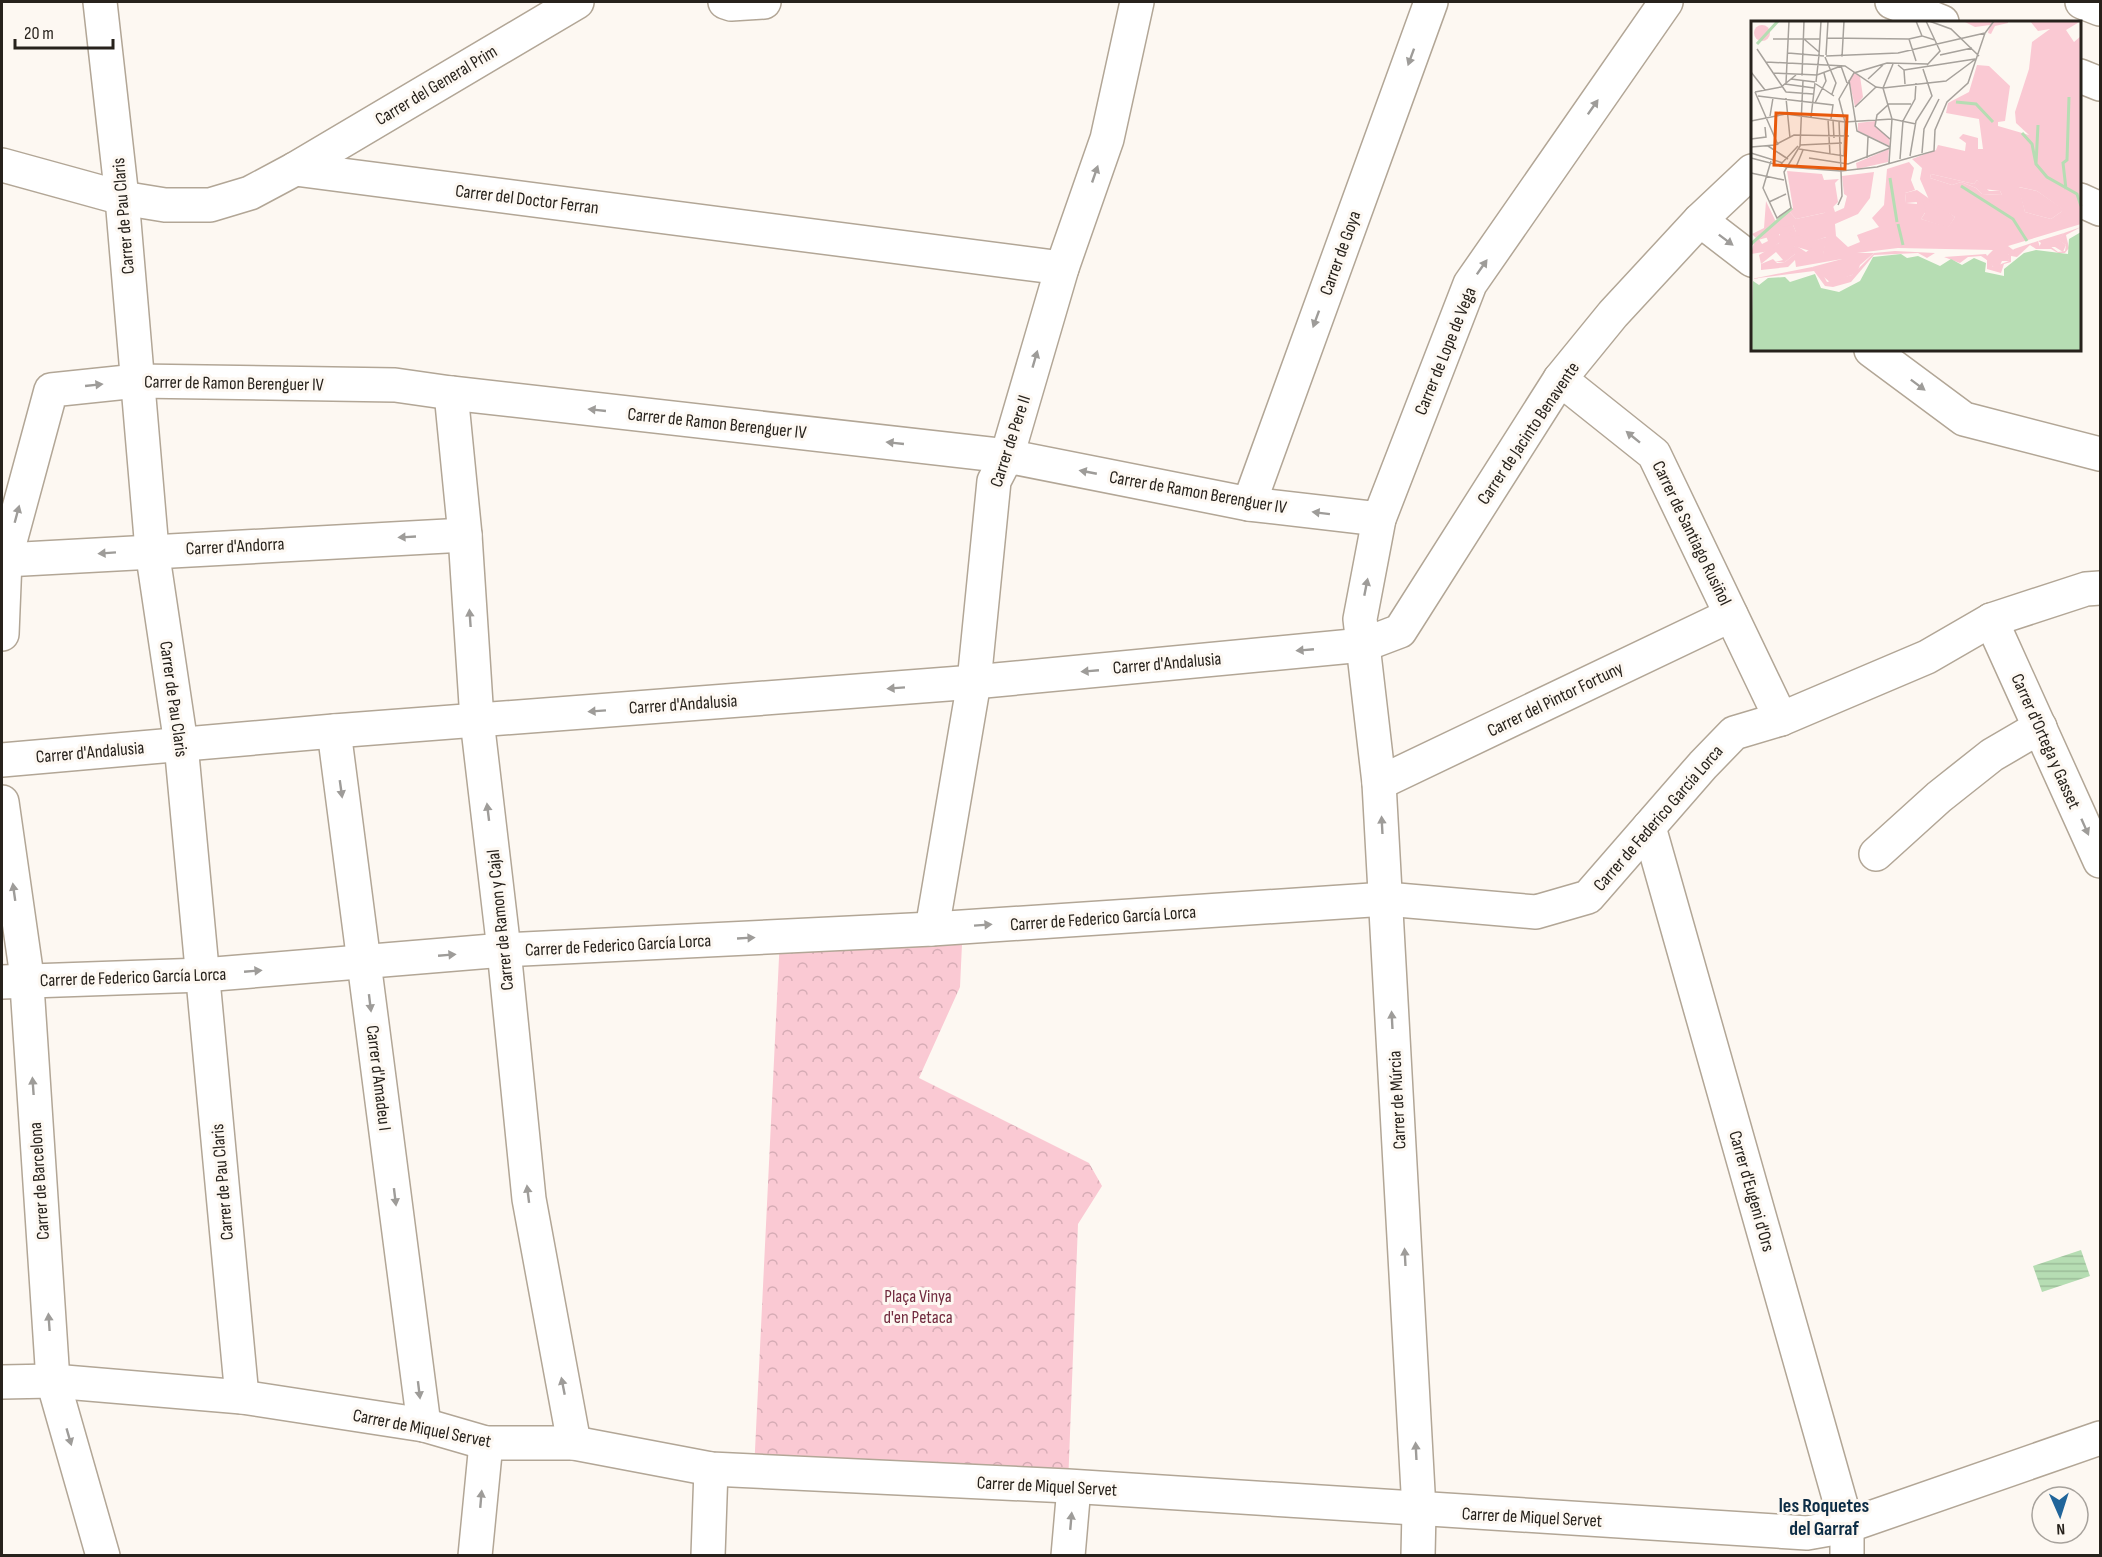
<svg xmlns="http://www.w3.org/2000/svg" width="2102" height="1557" viewBox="0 0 2102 1557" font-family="'Sofia Sans Condensed',sans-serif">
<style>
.park{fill:url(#park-crowns)}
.water{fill:url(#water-rules)}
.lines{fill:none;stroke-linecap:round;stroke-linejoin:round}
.street-casing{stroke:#b2a696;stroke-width:36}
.secondary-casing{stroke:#b2a696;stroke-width:36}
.street{stroke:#fff;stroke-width:33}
.secondary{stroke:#fff;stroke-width:33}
.oneway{fill:#9e9c99}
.labels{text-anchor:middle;stroke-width:6;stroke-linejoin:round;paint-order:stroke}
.street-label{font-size:18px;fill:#27221c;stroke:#fdf8f2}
.park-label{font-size:18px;fill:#702a3e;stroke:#fdf8f2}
.neighbourhood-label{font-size:20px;font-weight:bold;fill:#0d2d46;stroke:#fdf8f2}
.inset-river{fill:none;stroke:#b6ddb3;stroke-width:3}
.inset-road{fill:none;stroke:#a7a29c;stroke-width:1.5}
.view{fill:#e8590c;fill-opacity:0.15;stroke:#e8590c;stroke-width:3}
.inset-edge{fill:none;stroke:#27221c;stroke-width:3}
</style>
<defs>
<pattern id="park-crowns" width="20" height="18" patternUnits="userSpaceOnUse" patternTransform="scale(1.5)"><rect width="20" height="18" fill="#fac9d3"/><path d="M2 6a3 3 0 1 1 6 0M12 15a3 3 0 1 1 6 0" fill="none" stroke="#d6acb5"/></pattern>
<pattern id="water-rules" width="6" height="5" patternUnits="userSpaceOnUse" patternTransform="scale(1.5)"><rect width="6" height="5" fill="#b6ddb3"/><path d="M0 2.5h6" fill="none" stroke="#9cbd99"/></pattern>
</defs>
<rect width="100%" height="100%" fill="#fdf8f2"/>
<!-- park -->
<path class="park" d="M 780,937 L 962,944 L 960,987 L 919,1078 L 1089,1163 L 1102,1186 L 1078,1224 L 1068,1486 L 754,1471 Z"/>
<!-- water -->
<path class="water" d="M 2081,1250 L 2090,1276 L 2042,1292 L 2033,1266 Z"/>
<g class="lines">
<defs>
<g id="street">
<path d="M 100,2 L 122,198 L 152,550 L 181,744 L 242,1397"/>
<path d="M 2,165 L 122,198 L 165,205 L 210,205 L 250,193 L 295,169 L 1062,268"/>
<path d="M 295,169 L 577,2"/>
<path d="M 2080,200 L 2100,209"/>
<path d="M 1700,220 L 1752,260"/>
<path d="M 1871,350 L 1964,419 L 2100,454"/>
<path d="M 1560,379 L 1654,454 L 1781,719"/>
<path d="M 451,393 L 465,535 L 477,720 L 504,950 L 529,1199 L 574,1443"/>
<path d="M 1249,504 L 1431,2"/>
<path d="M 5,560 L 465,535"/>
<path d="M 1991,620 L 2100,861"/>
<path d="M 2,634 L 5,560 L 51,390 L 137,381 L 395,385 L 451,393 L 1007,456 L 1249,504 L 1379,519"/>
<path d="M 334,731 L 424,1425"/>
<path d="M 2,760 L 334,731 L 974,682 L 1363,645 L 1400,631 L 1560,379 L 1613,314 L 1700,220 L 1752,171"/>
<path d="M 1379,783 L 1731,615"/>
<path d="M 2,802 L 26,970 L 53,1381 L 103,1556"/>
<path d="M 1649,827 L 1847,1526 L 1847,1556"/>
<path d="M 1876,854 L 1939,797 L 1992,755 L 2040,727"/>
<path d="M 932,929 L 974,682 L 994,481 L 1007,456 L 1062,268 L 1107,139 L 1137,2"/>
<path d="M 2,982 L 203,975 L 504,950 L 932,929 L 1386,899 L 1536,912 L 1588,897 L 1703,765 L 1734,733 L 1781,719 L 1927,657 L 1991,620 L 2086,589 L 2100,588"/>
<path d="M 2,1382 L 53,1381 L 242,1397 L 424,1425 L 486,1443 L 574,1443 L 711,1469 L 1068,1486 L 1807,1533 L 1847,1526 L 2100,1438"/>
<path d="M 475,1556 L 486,1443"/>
<path d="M 708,1556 L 711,1469"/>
<path d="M 1068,1556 L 1074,1487"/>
<path d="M 1418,1556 L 1419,1510 L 1379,783 L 1360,619 L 1379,519 L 1470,284 L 1666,2"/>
</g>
<g id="secondary">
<path d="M 725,2 L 731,4 L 764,2"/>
<path d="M 1892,2 L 1942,22"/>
<path d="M 2082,2 L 2100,9"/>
<path d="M 2080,76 L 2100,84"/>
</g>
</defs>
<!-- street casing -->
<use href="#street" class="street-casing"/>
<!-- secondary casing -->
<use href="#secondary" class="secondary-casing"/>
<!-- street -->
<use href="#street" class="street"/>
<!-- secondary -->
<use href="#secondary" class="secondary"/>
</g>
<!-- one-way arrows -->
<defs><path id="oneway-solid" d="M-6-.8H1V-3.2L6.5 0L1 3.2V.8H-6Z" transform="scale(1.5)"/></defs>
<g class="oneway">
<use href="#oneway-solid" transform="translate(1411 57) rotate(110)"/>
<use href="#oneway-solid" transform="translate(1593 107) rotate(-55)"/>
<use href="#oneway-solid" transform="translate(1095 174) rotate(-71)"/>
<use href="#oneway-solid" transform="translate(1726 240) rotate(37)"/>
<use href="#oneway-solid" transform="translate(1482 267) rotate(-55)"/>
<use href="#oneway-solid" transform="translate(1316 319) rotate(110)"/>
<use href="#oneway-solid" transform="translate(1035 359) rotate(-74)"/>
<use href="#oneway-solid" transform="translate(94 385) rotate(-6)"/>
<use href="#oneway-solid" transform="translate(1918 385) rotate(37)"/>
<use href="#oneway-solid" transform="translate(597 410) rotate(-174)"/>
<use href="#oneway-solid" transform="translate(1633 437) rotate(-141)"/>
<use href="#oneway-solid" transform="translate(895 443) rotate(-174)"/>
<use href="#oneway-solid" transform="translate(1088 472) rotate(-169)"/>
<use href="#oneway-solid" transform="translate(1321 513) rotate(-173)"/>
<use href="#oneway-solid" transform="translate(17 514) rotate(-75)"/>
<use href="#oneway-solid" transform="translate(407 537) rotate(177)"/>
<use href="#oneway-solid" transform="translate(107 553) rotate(176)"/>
<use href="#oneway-solid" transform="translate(1366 587) rotate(-79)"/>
<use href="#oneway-solid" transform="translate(470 618) rotate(-94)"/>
<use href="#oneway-solid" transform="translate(1305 650) rotate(175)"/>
<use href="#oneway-solid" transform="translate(1090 671) rotate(175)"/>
<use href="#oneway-solid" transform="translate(896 688) rotate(176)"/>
<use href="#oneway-solid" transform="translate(597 711) rotate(176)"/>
<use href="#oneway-solid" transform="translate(341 789) rotate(82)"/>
<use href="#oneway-solid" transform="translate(488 812) rotate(-97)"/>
<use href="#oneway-solid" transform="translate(1382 825) rotate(-93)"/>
<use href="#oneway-solid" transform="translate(2085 827) rotate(66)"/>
<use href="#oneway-solid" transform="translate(14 892) rotate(-98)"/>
<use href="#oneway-solid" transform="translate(983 925) rotate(-4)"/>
<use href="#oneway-solid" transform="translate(746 938) rotate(-3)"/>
<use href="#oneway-solid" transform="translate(447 955) rotate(-5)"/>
<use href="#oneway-solid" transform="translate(253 971) rotate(-5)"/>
<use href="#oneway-solid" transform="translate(370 1003) rotate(83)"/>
<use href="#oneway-solid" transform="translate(1392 1020) rotate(-93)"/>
<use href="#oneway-solid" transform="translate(33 1086) rotate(-94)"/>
<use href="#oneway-solid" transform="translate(528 1194) rotate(-97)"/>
<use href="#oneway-solid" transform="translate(395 1197) rotate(83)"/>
<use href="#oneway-solid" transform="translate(1405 1257) rotate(-93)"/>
<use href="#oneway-solid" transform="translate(49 1322) rotate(-94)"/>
<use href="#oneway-solid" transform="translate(563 1386) rotate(-101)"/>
<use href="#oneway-solid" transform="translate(419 1390) rotate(83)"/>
<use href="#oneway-solid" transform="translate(69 1437) rotate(74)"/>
<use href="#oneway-solid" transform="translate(1416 1451) rotate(-93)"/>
<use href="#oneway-solid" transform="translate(481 1499) rotate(-85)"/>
<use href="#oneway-solid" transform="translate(1071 1521) rotate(-85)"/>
</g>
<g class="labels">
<!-- street labels -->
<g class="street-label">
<text transform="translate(436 85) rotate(-31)" y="6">Carrer del General Prim</text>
<text transform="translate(527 199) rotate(7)" y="6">Carrer del Doctor Ferran</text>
<text transform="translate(123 216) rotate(-95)" y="6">Carrer de Pau Claris</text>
<text transform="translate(1340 253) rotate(-70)" y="6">Carrer de Goya</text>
<text transform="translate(1445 351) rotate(-68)" y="6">Carrer de Lope de Vega</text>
<text transform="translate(234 383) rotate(1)" y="6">Carrer de Ramon Berenguer IV</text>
<text transform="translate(717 423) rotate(6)" y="6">Carrer de Ramon Berenguer IV</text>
<text transform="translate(1528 433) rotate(-56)" y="6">Carrer de Jacinto Benavente</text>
<text transform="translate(1010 441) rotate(-72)" y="6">Carrer de Pere II</text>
<text transform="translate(1198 492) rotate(10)" y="6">Carrer de Ramon Berenguer IV</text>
<text transform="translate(1692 533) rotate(64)" y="6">Carrer de Santiago Rusiñol</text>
<text transform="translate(235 546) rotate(-3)" y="6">Carrer d'Andorra</text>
<text transform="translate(1167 663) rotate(-5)" y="6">Carrer d'Andalusia</text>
<text transform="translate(174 699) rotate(82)" y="6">Carrer de Pau Claris</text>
<text transform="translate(1555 699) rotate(-26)" y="6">Carrer del Pintor Fortuny</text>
<text transform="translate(683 704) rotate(-4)" y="6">Carrer d'Andalusia</text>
<text transform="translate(2046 741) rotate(66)" y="6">Carrer d'Ortega y Gasset</text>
<text transform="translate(90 752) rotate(-5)" y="6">Carrer d'Andalusia</text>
<text transform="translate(1658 818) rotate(-49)" y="6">Carrer de Federico García Lorca</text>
<text transform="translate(1103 918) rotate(-4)" y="6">Carrer de Federico García Lorca</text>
<text transform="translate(500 920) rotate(-96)" y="6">Carrer de Ramon y Cajal</text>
<text transform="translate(618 945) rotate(-3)" y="6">Carrer de Federico García Lorca</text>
<text transform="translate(133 977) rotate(-2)" y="6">Carrer de Federico García Lorca</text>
<text transform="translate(379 1078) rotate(83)" y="6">Carrer d'Amadeu I</text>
<text transform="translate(1397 1100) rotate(-93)" y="6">Carrer de Múrcia</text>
<text transform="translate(39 1181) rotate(-94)" y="6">Carrer de Barcelona</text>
<text transform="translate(222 1182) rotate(-95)" y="6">Carrer de Pau Claris</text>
<text transform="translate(1752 1191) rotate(74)" y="6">Carrer d'Eugeni d'Ors</text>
<text transform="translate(422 1428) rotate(11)" y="6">Carrer de Miquel Servet</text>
<text transform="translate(1047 1486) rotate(3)" y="6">Carrer de Miquel Servet</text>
<text transform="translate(1532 1517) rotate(3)" y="6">Carrer de Miquel Servet</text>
</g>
<!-- park labels -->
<g class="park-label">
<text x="918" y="1302">Plaça Vinya<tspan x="918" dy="21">d'en Petaca</tspan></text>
</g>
<!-- neighbourhood labels -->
<g class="neighbourhood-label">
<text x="1824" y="1512">les Roquetes<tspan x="1824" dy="23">del Garraf</tspan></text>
</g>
</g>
<!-- overview -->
<g transform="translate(1751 21)">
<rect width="330" height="330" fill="#fdf8f2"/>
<path d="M 36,150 L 71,153 L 73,159 L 88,158 L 84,162 L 87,181 L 77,191 L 45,198 L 38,190 L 42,187 ZM 180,153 L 223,163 L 226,159 L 238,170 L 249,170 L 251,174 L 231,173 L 225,167 L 210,161 L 201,164 L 179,157 ZM 267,166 L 286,170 L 312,188 L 310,191 L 300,198 L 274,191 ZM 166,169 L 204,196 L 197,207 L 170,198 L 174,192 L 166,181 L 155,182 L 154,172 ZM 15,180 L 25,201 L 42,204 L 45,211 L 61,220 L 76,216 L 72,234 L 43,225 L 44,233 L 34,241 L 24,241 L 32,239 L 25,231 L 10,243 L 8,234 L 28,222 L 29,213 L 7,219 L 1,213 L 13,207 ZM 330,206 L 315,214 L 318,227 L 314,232 L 307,232 L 300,228 L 285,228 L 279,224 L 266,236 L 260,235 L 260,241 L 253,243 L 250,252 L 236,248 L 236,239 L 230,235 L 217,236 L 209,242 L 193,236 L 235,233 L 242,246 L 258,240 L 256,235 L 263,228 L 287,220 L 289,226 L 299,225 L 307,231 L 314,230 L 315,224 L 307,219 L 313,212 ZM 144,230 L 184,232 L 176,237 L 167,232 L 123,234 L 100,261 L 82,266 L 74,265 L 63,250 L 0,258 L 61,246 L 70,250 L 76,261 L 101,254 L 123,232 Z" fill="#fac9d3"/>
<path d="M 212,0 L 257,0 L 257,2 L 244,5 L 240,13 L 237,12 L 239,4 L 224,6 ZM 279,0 L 330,0 L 315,9 L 323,21 L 330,15 L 330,203 L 257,225 L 265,231 L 257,234 L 258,240 L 251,240 L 246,250 L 234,237 L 242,229 L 147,227 L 106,232 L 123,232 L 109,244 L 106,252 L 80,262 L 61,246 L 91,238 L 45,246 L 44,239 L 37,246 L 10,249 L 10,243 L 22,238 L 26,242 L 34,241 L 44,233 L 40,230 L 44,224 L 55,231 L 64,225 L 72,233 L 75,216 L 61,221 L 49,214 L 40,216 L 37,210 L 45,211 L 42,204 L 31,206 L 24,200 L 38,190 L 45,198 L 73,192 L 82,185 L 84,191 L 93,187 L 96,175 L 93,173 L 91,155 L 123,151 L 119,177 L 107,193 L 84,203 L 85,215 L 97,226 L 109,221 L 106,214 L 128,206 L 121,197 L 133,184 L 136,148 L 158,141 L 163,147 L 160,159 L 164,169 L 154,172 L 155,182 L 166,183 L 165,175 L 171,178 L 175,190 L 170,198 L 197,206 L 204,196 L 179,181 L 169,158 L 171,147 L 161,138 L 185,129 L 187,124 L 214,130 L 215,122 L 208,117 L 212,113 L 227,117 L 227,128 L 232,128 L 228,98 L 195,92 L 197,82 L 218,71 L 226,44 L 238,45 L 259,65 L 254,100 L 247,101 L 247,105 L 278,114 L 265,102 L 264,91 L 278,48 L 281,21 L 299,8 L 287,10 ZM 180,153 L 223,163 L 226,159 L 233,168 L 249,170 L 251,174 L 231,173 L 225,167 L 210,161 L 201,164 L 179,157 ZM 268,166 L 286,170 L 311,188 L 310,191 L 300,198 L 274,191 ZM 138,128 L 137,141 L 106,148 L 105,142 ZM 27,211 L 31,219 L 19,230 L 0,233 L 4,218 L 8,218 L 11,223 L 17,220 L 15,215 ZM 313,212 L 308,219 L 315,224 L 312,231 L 304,226 L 288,226 L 290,222 L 287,220 Z" fill="#fac9d3" fill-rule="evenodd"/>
<path d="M 103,52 L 109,55 L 112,76 L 104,86 L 98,59 ZM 124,100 L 124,105 L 138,117 L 139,125 L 107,110 L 107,102 Z" fill="#fac9d3"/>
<path d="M3 12a8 8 0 1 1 16 0a8 8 0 1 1-16 0Z" fill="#fac9d3"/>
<path d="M 330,211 L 330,330 L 0,330 L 2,260 L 8,264 L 17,257 L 34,256 L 39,261 L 64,253 L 70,267 L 88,271 L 109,260 L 122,236 L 150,233 L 156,237 L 167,235 L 189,245 L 200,238 L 211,244 L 223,237 L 235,242 L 234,251 L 253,255 L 253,248 L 273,232 L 285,229 L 317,233 L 318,218 Z" fill="#b6ddb3"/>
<path class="inset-river" d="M 6,23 L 27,0M 205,81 L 225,83 L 242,101M 271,112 L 281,123 L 285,143 L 296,156 L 326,173 L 330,185M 285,143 L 287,104M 139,157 L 146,201M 210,165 L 262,198 L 276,220M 315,168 L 312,142 L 316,139 L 318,76M 147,203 L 152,224M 0,223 L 41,187"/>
<path class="inset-road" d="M 165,0 L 171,15 L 184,19M 175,0 L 189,30 L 176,44M 178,0 L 200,8 L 228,35M 76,17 L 158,18 L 171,15M 22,18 L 69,18M 53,18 L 68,31M 158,18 L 165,40M 6,28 L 35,71M 37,32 L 73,35M 68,34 L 70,0M 75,34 L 77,0M 189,34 L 221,27M 75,35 L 147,32 L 234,12M 74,36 L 85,62 L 81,73M 91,36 L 93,0M 15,41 L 94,45 L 125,66 L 132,67 L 195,60 L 226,37M 147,44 L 153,49 L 154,63M 153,49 L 224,38M 0,51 L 14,69M 22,52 L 66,54 L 90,45 L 96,62M 51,55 L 53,0M 40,58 L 64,61M 117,58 L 132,44M 98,59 L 106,110 L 139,126M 65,61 L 68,34M 35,62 L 38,0M 34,63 L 63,67M 65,63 L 83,75M 4,71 L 27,124M 4,71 L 30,66 L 45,54M 35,71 L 62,73M 7,75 L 82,84 L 80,98M 35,77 L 39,117M 64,82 L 75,60 L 73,52M 104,86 L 125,66M 19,95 L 22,77M 60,96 L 64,62M 77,98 L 79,134M 82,99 L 83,117M 0,100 L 35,93 L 94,101 L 141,98 L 165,103M 0,118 L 15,116 L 14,106M 139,118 L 124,105 L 126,94 L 138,83 L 160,83M 49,124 L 91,122M 17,125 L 37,138M 0,126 L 24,124 L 43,114 L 98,115M 48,128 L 93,135 L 94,101 L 88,78 L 103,52 L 136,42 L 177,43M 0,132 L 32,142M 171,132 L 173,108 L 188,78M 159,135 L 165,100 L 181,75 L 172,48M 0,137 L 35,146 L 90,150 L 126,146 L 183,130 L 184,109 L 196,81 L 217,62 L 234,12 L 243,0M 58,137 L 97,143 L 139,127M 116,137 L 117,116M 149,138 L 152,100 L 164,78 L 165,62M 20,140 L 12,167 L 26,197 L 40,187 L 33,151 L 49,125 L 52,59M 138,142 L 141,98 L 132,67 L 142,43M 30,143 L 47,125M 45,146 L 52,129M 0,152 L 33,159M 18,181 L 35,173M 87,184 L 91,175 L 88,100"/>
<path class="view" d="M 25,92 L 96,95 L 94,148 L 23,144 Z"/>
<rect width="330" height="330" class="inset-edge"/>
</g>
<!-- border -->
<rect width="2102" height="1557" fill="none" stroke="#27221c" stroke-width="6"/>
<!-- north arrow -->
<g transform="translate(2060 1515) rotate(177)"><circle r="28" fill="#fdf8f2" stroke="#a7a29c" stroke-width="1.5"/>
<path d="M0-4.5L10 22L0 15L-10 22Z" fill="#21659a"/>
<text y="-9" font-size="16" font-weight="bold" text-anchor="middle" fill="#27221c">N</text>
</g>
<!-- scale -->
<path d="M15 39v9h98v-9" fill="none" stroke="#27221c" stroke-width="3"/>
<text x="24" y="39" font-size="18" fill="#27221c" stroke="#fdf8f2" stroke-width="4.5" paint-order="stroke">20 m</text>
</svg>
